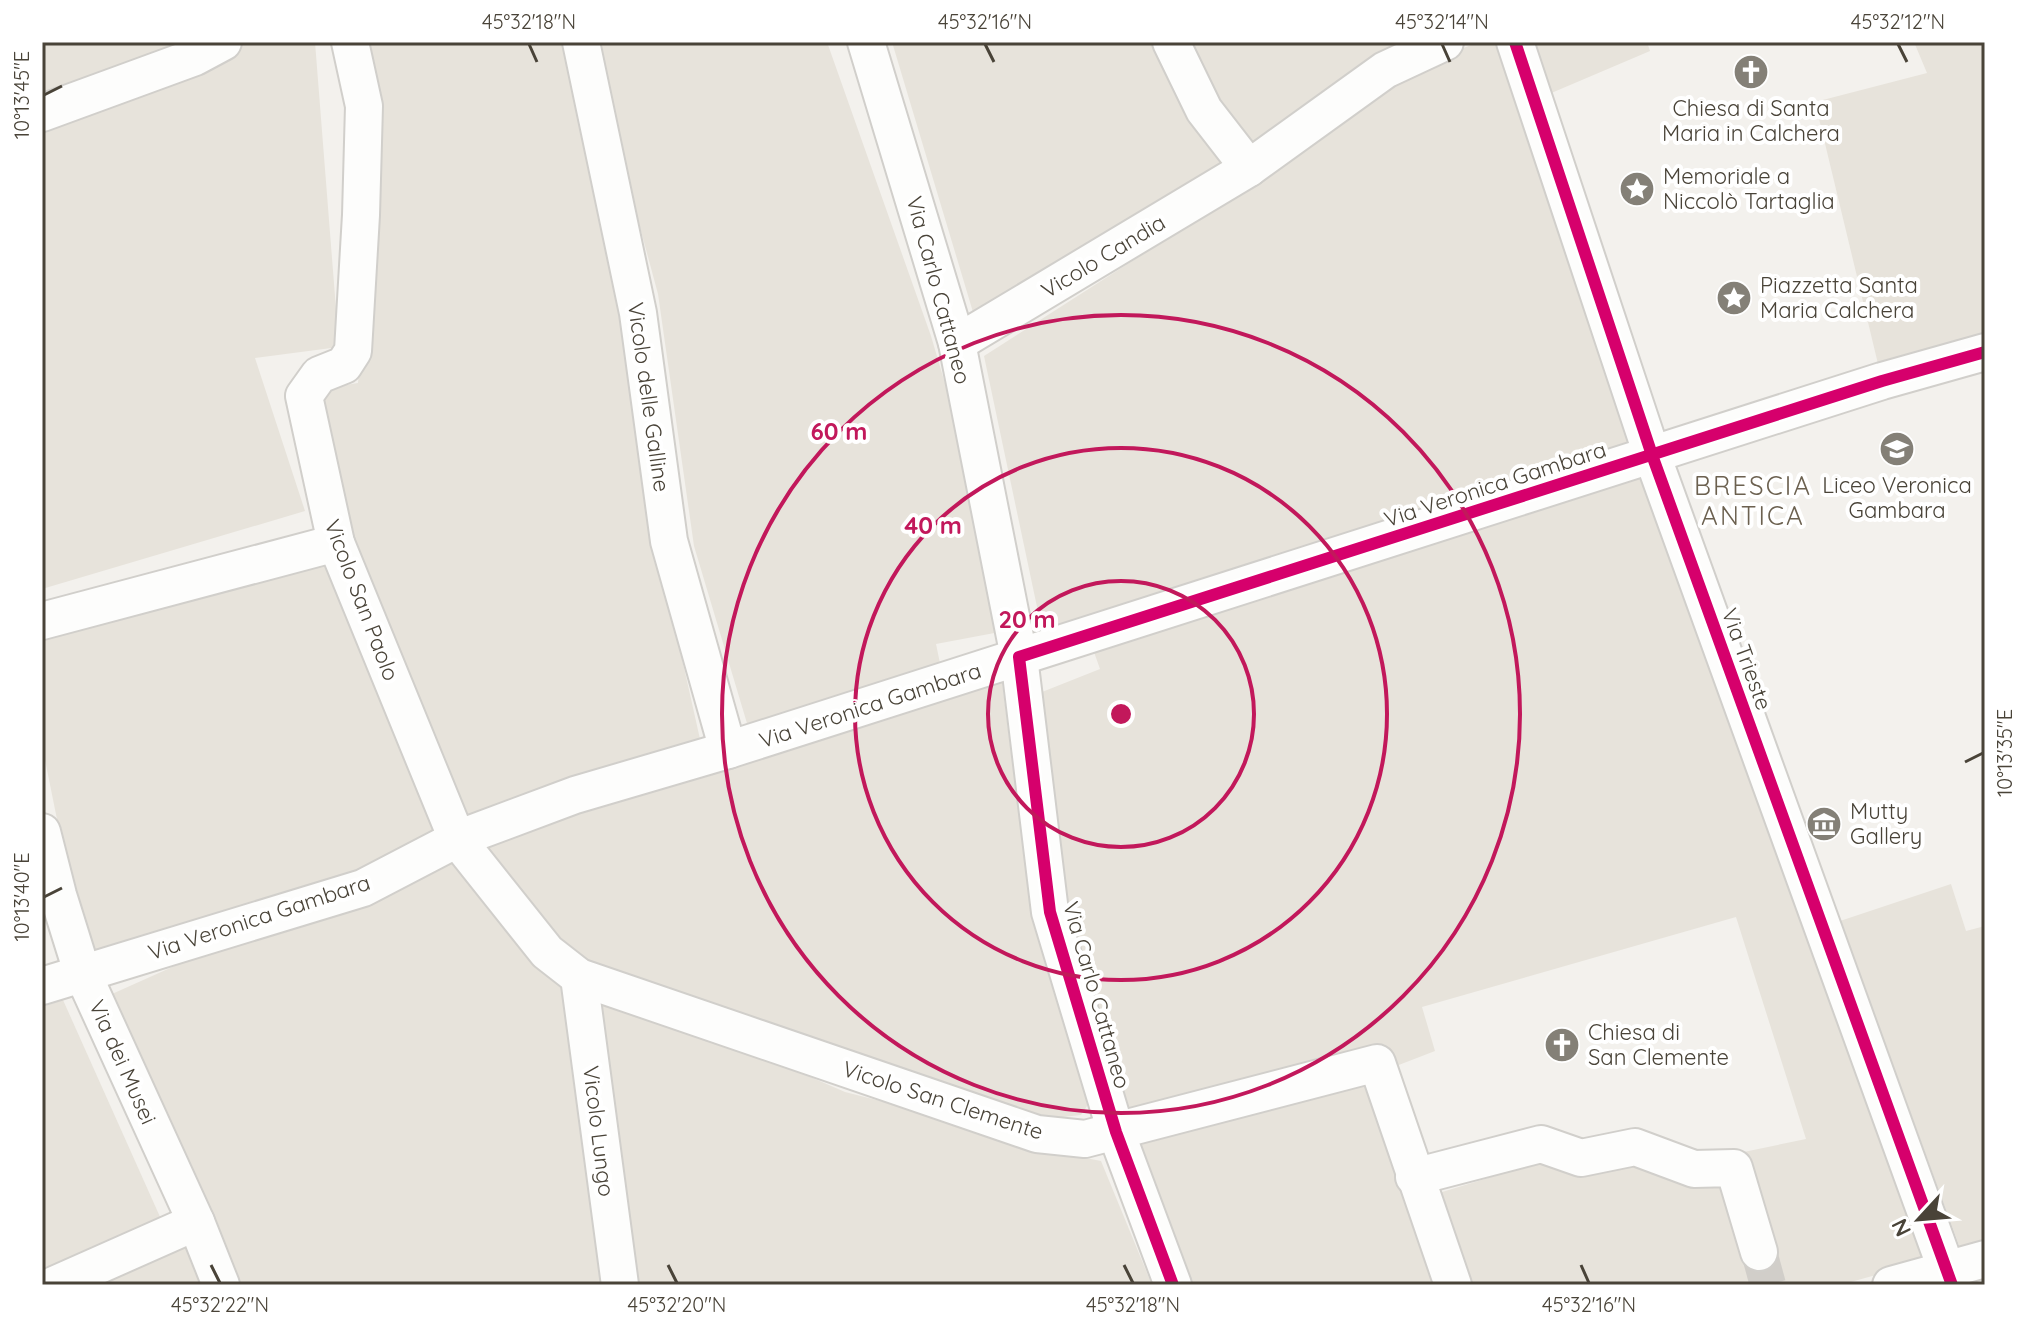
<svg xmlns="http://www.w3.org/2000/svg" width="2027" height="1327" viewBox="0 0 2027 1327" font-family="Quicksand,sans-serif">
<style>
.residential{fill:#e7e3db}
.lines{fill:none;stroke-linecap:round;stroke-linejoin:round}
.street-tunnel{stroke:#d1cec9;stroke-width:36;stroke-dasharray:36 18;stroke-linecap:butt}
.street-casing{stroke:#d1cfcb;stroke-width:40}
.street{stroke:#fdfdfc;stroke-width:36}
.cycleway-casing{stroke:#fff;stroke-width:17}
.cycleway{stroke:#d6006c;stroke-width:12}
.ticks{fill:none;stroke:#494338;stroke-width:3}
.ring{fill:none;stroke:#c2185b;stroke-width:4}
.labels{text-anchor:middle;stroke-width:8;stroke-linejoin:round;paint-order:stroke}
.poi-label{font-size:22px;fill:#494338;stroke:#fff;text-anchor:start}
.street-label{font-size:22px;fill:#494338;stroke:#fff}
.quarter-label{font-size:26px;letter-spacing:2px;fill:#6c6150;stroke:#fff}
.centre{fill:#c2185b;stroke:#fff;stroke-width:4}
.ring-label{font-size:24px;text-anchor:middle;font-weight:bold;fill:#c2185b;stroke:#fff;stroke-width:8;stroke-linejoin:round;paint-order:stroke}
.neatline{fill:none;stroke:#494338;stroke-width:3}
.ticks-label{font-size:20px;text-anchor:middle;fill:#494338}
</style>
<rect width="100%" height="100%" fill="#f3f1ed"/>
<!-- residential -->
<g class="residential">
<path d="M 42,42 L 176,42 L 178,50 L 42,102 Z"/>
<path d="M 245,42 L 315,42 L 339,347 L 255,358 L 305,511 L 42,589 L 42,119 Z"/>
<path d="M 365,42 L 570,42 L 607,209 L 657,547 L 702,748 L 460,824 L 350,547 L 320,389 L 358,383 L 371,221 Z"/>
<path d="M 590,42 L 827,42 L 931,336 L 970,468 L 1005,631 L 936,644 L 941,668 L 749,730 L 694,546 L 658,294 Z"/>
<path d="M 892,42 L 1153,42 L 1181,96 L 1226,166 L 973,312 Z"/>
<path d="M 1187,42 L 1420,42 L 1250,151 L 1217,104 Z"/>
<path d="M 1478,42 L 1504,42 L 1641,442 L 1044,640 L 984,356 L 1299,154 L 1406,72 Z"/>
<path d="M 1531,42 L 1647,42 L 1650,51 L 1549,94 Z"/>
<path d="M 1914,42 L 1985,42 L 1985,337 L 1879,368 L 1815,102 L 1927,73 Z"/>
<path d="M 1640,475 L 1926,1261 L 1840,1285 L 1461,1285 L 1429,1196 L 1633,1134 L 1692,1156 L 1739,1153 L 1806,1139 L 1736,917 L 1422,1007 L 1435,1051 L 1391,1068 L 1122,1114 L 1055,902 L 1037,694 L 1100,669 L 1094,652 Z"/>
<path d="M 331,559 L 443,841 L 358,877 L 95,957 L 63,849 L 42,745 L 42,633 Z"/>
<path d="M 1001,674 L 1031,911 L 1091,1093 L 1087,1106 L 1081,1115 L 1035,1120 L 596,974 L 550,945 L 469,846 Z"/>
<path d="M 455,848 L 529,942 L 542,972 L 572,985 L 609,1285 L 231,1285 L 112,994 L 277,920 Z"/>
<path d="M 1951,884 L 1966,931 L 1985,926 L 1985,1249 L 1963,1256 L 1840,921 Z"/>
<path d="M 585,993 L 667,1015 L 845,1092 L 912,1109 L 1040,1149 L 1101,1161 L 1152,1285 L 631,1285 Z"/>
<path d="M 63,1000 L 165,1228 L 42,1281 L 42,1007 Z"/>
<path d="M 1369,1077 L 1442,1285 L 1181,1285 L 1133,1137 Z"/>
<path d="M 187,1237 L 207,1285 L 74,1285 Z"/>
</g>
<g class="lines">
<!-- street-tunnel -->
<path class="street-tunnel" d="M 1759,1252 L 1768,1285"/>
<defs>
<g id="street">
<path d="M 350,42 L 364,106 L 361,215 L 353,351 L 344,365 L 319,375 L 304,396 L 336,543 L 457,839 L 547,952 L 579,977 L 1037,1134 L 1085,1139 L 1377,1063 L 1453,1285"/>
<path d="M 581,42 L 638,313 L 669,541 L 728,750"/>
<path d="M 866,42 L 957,343 L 1019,657 L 1050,912 L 1116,1132 L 1173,1285"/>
<path d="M 1171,42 L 1204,110 L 1249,168"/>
<path d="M 1515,42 L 1652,455 L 1952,1285"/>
<path d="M 42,113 L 195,57 L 223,42"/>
<path d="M 957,343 L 1249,168 L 1385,70 L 1445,42"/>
<path d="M 42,621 L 336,543"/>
<path d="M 42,832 L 58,895 L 82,972 L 196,1222 L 221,1285"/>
<path d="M 579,977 L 620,1285"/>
<path d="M 42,986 L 363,888 L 457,839 L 575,795 L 728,750 L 1882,381 L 1985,352"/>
<path d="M 1414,1177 L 1541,1144 L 1581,1158 L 1635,1147 L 1694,1169 L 1734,1168 L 1759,1252"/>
<path d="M 54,1285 L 196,1222"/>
<path d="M 1891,1285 L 1985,1259"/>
</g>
</defs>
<!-- street casing -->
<use href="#street" class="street-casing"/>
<!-- street -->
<use href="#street" class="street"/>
<defs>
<g id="cycleway">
<path d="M 1515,42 L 1652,455 L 1952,1285"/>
<path d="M 1173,1285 L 1116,1132 L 1050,912 L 1019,657 L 1882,381 L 1985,352"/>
</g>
</defs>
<!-- cycleway casing -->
<use href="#cycleway" class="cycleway-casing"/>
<!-- cycleway -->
<use href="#cycleway" class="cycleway"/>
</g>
<!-- ticks -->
<path class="ticks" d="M 529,44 L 537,62M 985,44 L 994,62M 1442,44 L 1450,62M 1898,44 L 1907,62M 44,95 L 62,86M 1965,762 L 1983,753M 44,897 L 62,888M 211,1265 L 220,1283M 668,1265 L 677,1283M 1124,1265 L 1133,1283M 1581,1265 L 1589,1283"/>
<!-- distance rings -->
<g class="ring">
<circle cx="1121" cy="714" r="133"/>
<circle cx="1121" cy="714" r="266"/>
<circle cx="1121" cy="714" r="399"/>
</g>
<!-- icons -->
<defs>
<symbol id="church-disc" viewBox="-11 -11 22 22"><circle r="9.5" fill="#848077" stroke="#fff"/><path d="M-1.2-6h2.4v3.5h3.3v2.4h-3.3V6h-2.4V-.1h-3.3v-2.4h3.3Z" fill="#fff"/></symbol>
<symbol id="sight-disc" viewBox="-11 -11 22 22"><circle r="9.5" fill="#848077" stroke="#fff"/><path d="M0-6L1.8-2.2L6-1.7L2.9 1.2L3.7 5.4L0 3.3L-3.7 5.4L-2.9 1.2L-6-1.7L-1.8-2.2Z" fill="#fff"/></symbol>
<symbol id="school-disc" viewBox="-11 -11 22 22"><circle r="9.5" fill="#848077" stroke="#fff"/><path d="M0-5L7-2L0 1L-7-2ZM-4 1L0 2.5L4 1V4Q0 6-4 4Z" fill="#fff"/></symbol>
<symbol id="museum-disc" viewBox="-11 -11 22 22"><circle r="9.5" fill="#848077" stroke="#fff"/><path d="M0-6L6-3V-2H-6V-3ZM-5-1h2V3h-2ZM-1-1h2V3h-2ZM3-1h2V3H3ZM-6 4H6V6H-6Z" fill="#fff"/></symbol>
</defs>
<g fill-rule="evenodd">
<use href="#church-disc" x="1731" y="52" width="40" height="40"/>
<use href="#sight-disc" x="1617" y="169" width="40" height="40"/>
<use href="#sight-disc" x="1714" y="278" width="40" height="40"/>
<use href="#school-disc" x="1877" y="429" width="40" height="40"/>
<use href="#museum-disc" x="1804" y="804" width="40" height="40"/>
<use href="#church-disc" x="1542" y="1025" width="40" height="40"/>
</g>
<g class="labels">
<!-- poi labels -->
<g class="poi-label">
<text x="1751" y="116" text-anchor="middle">Chiesa di Santa<tspan x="1751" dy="25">Maria in Calchera</tspan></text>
<text x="1663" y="184">Memoriale a<tspan x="1663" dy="25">Niccolò Tartaglia</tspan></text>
<text x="1760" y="293">Piazzetta Santa<tspan x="1760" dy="25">Maria Calchera</tspan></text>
<text x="1897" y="493" text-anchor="middle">Liceo Veronica<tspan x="1897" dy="25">Gambara</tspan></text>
<text x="1850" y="819">Mutty<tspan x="1850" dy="25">Gallery</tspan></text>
<text x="1588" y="1040">Chiesa di<tspan x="1588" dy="25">San Clemente</tspan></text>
</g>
<!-- street labels -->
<g class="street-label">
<text transform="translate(1103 256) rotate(-31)" y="8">Vicolo Candia</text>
<text transform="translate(939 290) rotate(75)" y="8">Via Carlo Cattaneo</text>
<text transform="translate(649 397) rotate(82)" y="8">Vicolo delle Galline</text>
<text transform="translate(1495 484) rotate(-18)" y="8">Via Veronica Gambara</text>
<text transform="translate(362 600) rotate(69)" y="8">Vicolo San Paolo</text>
<text transform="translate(1747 659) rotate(70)" y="8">Via Trieste</text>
<text transform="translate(870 705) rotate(-18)" y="8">Via Veronica Gambara</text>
<text transform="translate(259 917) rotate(-18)" y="8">Via Veronica Gambara</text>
<text transform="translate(1097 995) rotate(74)" y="8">Via Carlo Cattaneo</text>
<text transform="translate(123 1062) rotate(66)" y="8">Via dei Musei</text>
<text transform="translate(943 1100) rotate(18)" y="8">Vicolo San Clemente</text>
<text transform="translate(599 1131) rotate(83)" y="8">Vicolo Lungo</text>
</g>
<!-- quarter labels -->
<g class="quarter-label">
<text x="1753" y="495">BRESCIA<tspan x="1753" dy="30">ANTICA</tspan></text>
</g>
</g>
<circle cx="1121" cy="714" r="12" class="centre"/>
<g class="ring-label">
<text x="839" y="440">60 m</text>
<text x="933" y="534">40 m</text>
<text x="1027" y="628">20 m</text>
</g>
<!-- border -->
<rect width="2027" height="1327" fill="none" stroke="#ffffff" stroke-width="88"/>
<!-- north arrow -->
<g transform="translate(1919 1219) rotate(244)" stroke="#ffffff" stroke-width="6" paint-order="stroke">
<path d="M0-6L14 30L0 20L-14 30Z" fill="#494338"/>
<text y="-12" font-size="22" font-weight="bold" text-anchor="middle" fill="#494338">N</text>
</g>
<rect x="44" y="44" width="1939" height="1239" class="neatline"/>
<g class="ticks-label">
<text x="529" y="29">45°32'18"N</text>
<text x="985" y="29">45°32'16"N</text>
<text x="1442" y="29">45°32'14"N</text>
<text x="1898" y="29">45°32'12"N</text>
<text transform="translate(22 95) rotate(-90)" y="7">10°13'45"E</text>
<text transform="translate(2005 753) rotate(-90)" y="7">10°13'35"E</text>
<text transform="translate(22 897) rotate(-90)" y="7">10°13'40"E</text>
<text x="220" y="1312">45°32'22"N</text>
<text x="677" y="1312">45°32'20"N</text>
<text x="1133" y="1312">45°32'18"N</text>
<text x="1589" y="1312">45°32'16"N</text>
</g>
</svg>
